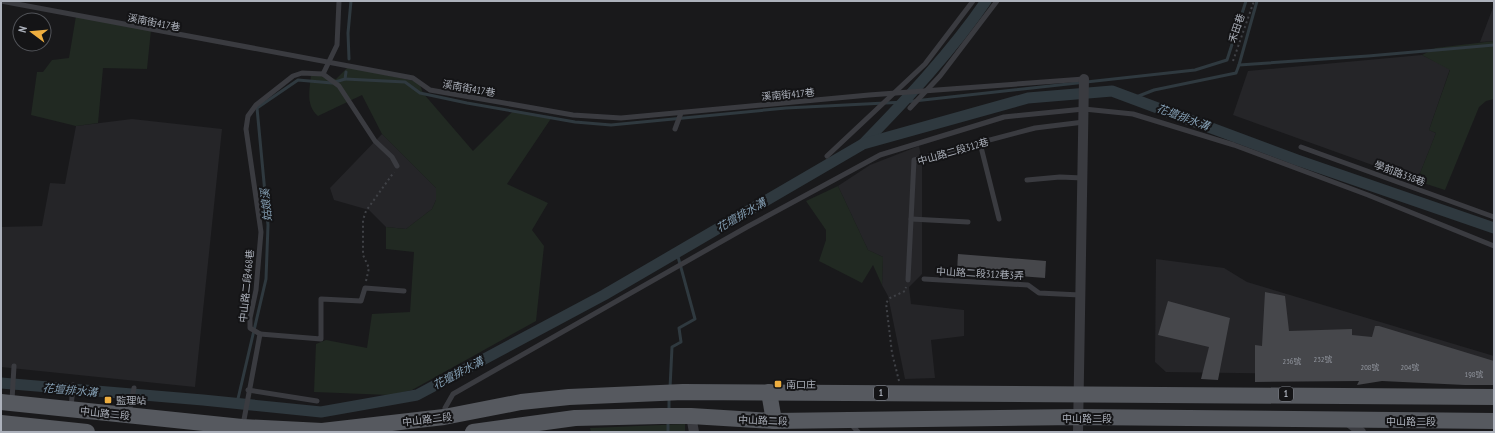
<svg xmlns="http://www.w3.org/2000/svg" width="1495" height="433" viewBox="0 0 1495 433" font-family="'PT Sans Narrow','Noto Sans TC',sans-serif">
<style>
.built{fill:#252528}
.green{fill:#212922}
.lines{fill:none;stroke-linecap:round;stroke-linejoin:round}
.stream{stroke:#2f393f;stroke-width:3}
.canal{stroke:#2f393f;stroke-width:11}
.building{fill:#46474b}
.path{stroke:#404247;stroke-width:2;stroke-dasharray:2 3;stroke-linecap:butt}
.service{stroke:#3a3b40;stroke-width:5}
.minor{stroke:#3a3b40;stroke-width:10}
.primary{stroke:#56595f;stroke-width:16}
.poi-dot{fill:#eeae3f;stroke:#141416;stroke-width:1.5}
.labels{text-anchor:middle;stroke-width:4;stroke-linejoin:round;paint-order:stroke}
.number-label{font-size:8px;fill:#92969f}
.shield{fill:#141416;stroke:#7e828a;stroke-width:1}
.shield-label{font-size:9px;font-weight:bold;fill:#acb1bb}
.street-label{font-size:10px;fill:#acb1bb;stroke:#141416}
.poi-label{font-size:10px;fill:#acb1bb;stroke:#141416;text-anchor:start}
.water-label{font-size:11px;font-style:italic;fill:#849fb4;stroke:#141416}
</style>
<rect width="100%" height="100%" fill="#19191b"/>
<!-- built -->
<g class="built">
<path d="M 1494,5 L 1494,41 L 1480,42 Z"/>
<path d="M 1422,55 L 1450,69 L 1429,130 L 1436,133 L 1417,181 L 1233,115 L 1248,71 Z"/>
<path d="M 132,119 L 222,129 L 195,387 L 1,367 L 1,227 L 42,226 L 50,183 L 65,184 L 76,126 Z"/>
<path d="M 382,134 L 436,188 L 436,200 L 432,209 L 406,229 L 386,227 L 369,210 L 334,200 L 330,188 Z"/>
<path d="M 919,146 L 922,161 L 922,274 L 909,287 L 911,304 L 964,310 L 964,336 L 931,340 L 935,378 L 905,379 L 888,296 L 882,285 L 883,257 L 868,250 L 838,186 L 870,165 Z"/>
<path d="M 1156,259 L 1224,268 L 1247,282 L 1494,356 L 1494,377 L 1166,372 L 1155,362 Z"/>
</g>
<!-- green -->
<g class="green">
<path d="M 76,16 L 151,30 L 147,69 L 103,68 L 98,123 L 76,126 L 31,115 L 37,72 L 43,72 L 52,60 L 69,58 Z"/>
<path d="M 1494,41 L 1494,99 L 1486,101 L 1479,107 L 1445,190 L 1417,181 L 1436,133 L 1429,130 L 1450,70 L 1422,55 L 1436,48 Z"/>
<path d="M 348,67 L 419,82 L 423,93 L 473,151 L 514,110 L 552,117 L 507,184 L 548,203 L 532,230 L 544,246 L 536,321 L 412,390 L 390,395 L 314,392 L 316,344 L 326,340 L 367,348 L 372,314 L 410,312 L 414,252 L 386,249 L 386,227 L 406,229 L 432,209 L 436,200 L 436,188 L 382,134 L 362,95 L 318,116 C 305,105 310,89 311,74 L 336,79 Z"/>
<path d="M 838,186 L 868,250 L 883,257 L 882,285 L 873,265 L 862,283 L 819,261 L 826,240 L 826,230 L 806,201 Z"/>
<path d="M 685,424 L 685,432 L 591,432 L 590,428 Z"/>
</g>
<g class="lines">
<!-- stream -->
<g class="stream">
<path d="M 349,59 L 348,33 L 351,1"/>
<path d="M 1239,65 L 1257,1"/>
<path d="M 345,79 L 405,82 L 420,93 L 467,103 L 575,122 L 611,125 L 786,108 L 905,102 L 1195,70 L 1227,60 L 1246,1"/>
<path d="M 1131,99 L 1154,90 L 1236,73 L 1239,65 L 1368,56 L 1494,45"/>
<path d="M 670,388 L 672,347 L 681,342 L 679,328 L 695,319 L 677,253"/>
<path d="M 237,403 L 266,279 L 268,225 L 257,108 L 298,80 L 332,83 L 345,79 L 346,72"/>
<path d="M 669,410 L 669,398"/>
<path d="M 668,432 L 668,420"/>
</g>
<!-- canal -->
<g class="canal">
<path d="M 864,143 C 906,100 952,51 986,1"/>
<path d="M 1,383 L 203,400 L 321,412 L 417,395 L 604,295 L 863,144 L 1028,98 L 1112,91 L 1297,160 L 1494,228"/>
</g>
</g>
<!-- building -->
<g class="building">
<path d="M 958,254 L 1046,261 L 1045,278 L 957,271 Z"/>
<path d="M 1265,292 L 1285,296 L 1289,331 L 1352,329 L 1352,335 L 1372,337 L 1375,326 L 1379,326 L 1494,361 L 1494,385 L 1465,385 L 1382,381 L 1357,385 L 1359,381 L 1255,382 L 1255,345 L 1262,346 Z"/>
<path d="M 1168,301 L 1230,318 L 1218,380 L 1201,379 L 1209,347 L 1158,335 Z"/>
</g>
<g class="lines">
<!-- path -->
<g class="path">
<path d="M 1233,61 L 1254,1"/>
<path d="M 366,281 L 369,268 L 363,255 L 363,220 L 366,211 L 394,172"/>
<path d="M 899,381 L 892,353 L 886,303 L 890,298 L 905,291 L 906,287"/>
</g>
<!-- service -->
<g class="service">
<path d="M 1,1 L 413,78 L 430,90 L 573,115 L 621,118 L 869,95 L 1084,79"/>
<path d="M 323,74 L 339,86 L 375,141 L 392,157 L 397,166"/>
<path d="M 910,108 L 940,76 L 997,1"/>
<path d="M 675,129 L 681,113"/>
<path d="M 980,143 L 999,219"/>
<path d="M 1301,147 L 1494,217"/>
<path d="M 827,156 L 925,64 L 973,1"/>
<path d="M 1027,180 L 1060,177 L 1083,178"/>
<path d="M 911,219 L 968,222"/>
<path d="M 924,279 L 1028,285 L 1039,293 L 1080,295"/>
<path d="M 908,280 L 914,160 L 1035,128 L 1084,122"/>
<path d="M 260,334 L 321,339 L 321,299 L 361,301 L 365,288 L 404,291"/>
<path d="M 248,390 L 317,401"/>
<path d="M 12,400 L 14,366"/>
<path d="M 71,408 L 73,385"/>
<path d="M 129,413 L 134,388"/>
<path d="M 445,414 L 445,408 L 453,394 L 747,227 L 880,155 L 1004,117 L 1084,109 L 1133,114 L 1234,145 L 1368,195 L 1494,246"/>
<path d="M 851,424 L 858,432"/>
<path d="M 243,425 L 260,334 L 250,328 L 250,318 L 256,290 L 261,232 L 246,129 L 248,116 L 256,105 L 293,76 L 302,73 L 323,74 L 337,45 L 339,1"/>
</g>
<!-- minor -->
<g class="minor">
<path d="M 691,416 L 694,432"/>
<path d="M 1347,421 L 1361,432"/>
<path d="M 1078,432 L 1084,79"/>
</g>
<!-- primary -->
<g class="primary">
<path d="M 769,392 L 774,421"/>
<path d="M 1,402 L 242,427 L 322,431 L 444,417 L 521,402 L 569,397 L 683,392 L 1494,397"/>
<path d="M 1,423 L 87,432"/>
<path d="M 473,432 L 575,418 L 661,416 L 691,416 L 774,421 L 1078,417 L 1494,421"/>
</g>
</g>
<!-- markers -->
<g class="poi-dot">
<rect x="774" y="380" width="8" height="8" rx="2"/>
<rect x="104" y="396" width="8" height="8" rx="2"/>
</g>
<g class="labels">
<!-- number labels -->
<g class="number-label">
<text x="1323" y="362">232號</text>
<text x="1292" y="364">236號</text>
<text x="1370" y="370">208號</text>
<text x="1410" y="370">204號</text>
<text x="1474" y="377">198號</text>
</g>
<!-- shield labels -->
<g class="shield">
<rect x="874" y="386" width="14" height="14" rx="3"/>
<rect x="1279" y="387" width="14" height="14" rx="3"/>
</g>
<g class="shield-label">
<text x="881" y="396">1</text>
<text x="1286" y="397">1</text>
</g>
<!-- street labels -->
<g class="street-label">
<text transform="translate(154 22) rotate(11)" y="4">溪南街417巷</text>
<text transform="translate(1236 28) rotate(-71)" y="4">禾田巷</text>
<text transform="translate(469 88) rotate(10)" y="4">溪南街417巷</text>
<text transform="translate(788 94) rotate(-5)" y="4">溪南街417巷</text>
<text transform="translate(953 151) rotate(-16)" y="4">中山路二段312巷</text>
<text transform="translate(1400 173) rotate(20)" y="4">學前路338巷</text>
<text transform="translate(980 273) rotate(3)" y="4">中山路二段312巷3弄</text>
<text transform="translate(246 286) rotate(-84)" y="4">中山路二段468巷</text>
<text transform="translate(105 413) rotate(6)" y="4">中山路二段</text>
<text x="1087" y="422">中山路二段</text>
<text transform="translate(427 419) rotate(-7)" y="4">中山路二段</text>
<text transform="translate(763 420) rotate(2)" y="4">中山路二段</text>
<text x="1411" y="425">中山路二段</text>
</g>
<!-- poi labels -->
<g class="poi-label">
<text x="786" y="388">南口庄</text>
<text x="116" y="404">監理站</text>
</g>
<!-- water labels -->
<g class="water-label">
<text transform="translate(1183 117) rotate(20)" y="4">花壇排水溝</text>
<text transform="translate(266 205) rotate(-95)" y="4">姑娘溪</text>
<text transform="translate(741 215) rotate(-30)" y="4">花壇排水溝</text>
<text transform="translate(458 373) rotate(-28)" y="4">花壇排水溝</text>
<text transform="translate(70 390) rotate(5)" y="4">花壇排水溝</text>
</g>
</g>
<!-- border -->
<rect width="1495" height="433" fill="none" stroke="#acb1bb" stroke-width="4"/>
<!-- north arrow -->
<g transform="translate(32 32) rotate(286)"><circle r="19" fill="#141416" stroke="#515358"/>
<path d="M0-3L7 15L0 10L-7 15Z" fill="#eeae3f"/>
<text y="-6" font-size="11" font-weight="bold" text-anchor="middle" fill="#acb1bb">N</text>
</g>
</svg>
